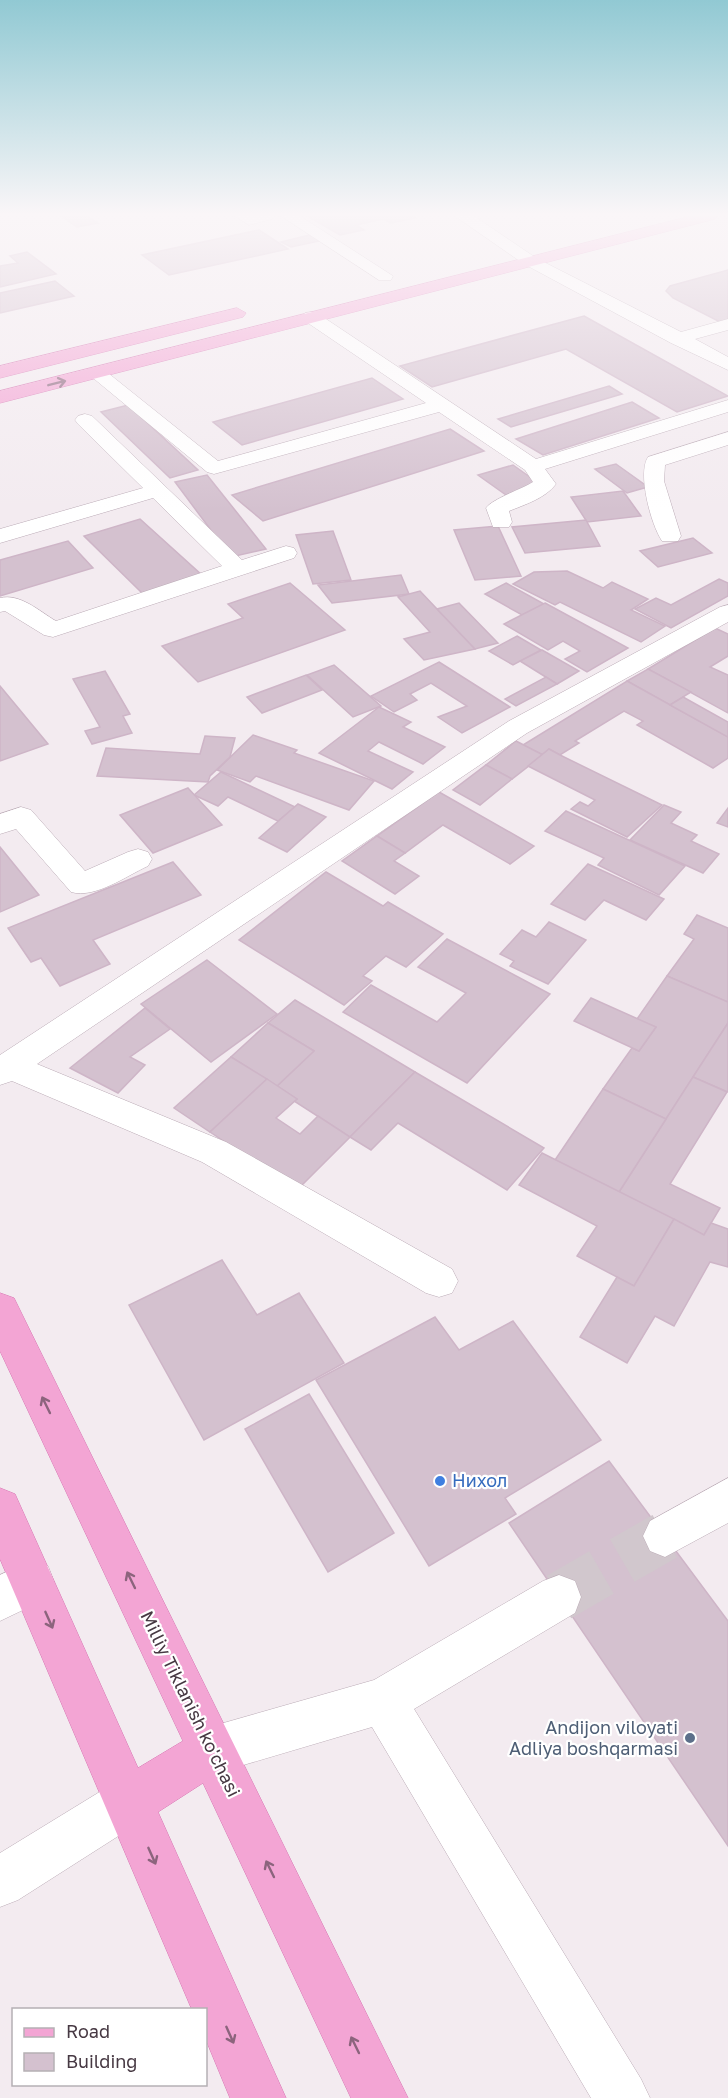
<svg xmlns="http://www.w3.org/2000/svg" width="728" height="2098" viewBox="0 0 728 2098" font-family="'Golos Text',sans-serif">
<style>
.building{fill:#d4c1cf;stroke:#ceb5c7;stroke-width:1.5}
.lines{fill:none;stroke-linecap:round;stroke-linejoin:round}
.minor-tunnel{stroke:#d1c7cd;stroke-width:49;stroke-dasharray:49 24;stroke-linecap:butt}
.minor-casing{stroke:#bbabb6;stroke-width:1}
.major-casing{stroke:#d676b2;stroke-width:1}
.minor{fill:#fff;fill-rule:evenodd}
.major{fill:#f3a5d4;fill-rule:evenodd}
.oneway{stroke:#8c647d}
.shop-dot{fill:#3f7fe0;stroke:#fff;stroke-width:2}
.service-dot{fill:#5c6f8a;stroke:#fff;stroke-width:2}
.labels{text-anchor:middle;stroke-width:4.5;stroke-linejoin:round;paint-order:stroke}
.near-shop-label{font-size:18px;fill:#366cbe;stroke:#fff;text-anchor:start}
.near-street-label{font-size:18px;fill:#473943;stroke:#fff}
.near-service-label{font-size:18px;fill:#4e5e75;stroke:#fff;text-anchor:end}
</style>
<rect width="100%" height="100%" fill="#f3ebf0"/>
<!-- building -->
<g class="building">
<path d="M 61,216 L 87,216 L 98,223 L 77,227 Z"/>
<path d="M 307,216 L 412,216 L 415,218 L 391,223 L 383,219 L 356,225 L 364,230 L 340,235 Z"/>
<path d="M 259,230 L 288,249 L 169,275 L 142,255 Z"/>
<path d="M 313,234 L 324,240 L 291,247 L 281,242 Z"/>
<path d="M 27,252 L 56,274 L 0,287 L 0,266 L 18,263 L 10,256 Z"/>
<path d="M 728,270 L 728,322 L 722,323 L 673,298 L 666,291 L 670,286 Z"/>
<path d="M 55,281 L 74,296 L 0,313 L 0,293 Z"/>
<path d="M 584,316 L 728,396 L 677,412 L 566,349 L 432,387 L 400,366 Z"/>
<path d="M 372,378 L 403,399 L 242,445 L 213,422 Z"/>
<path d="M 609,386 L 622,394 L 511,427 L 498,419 Z"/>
<path d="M 632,402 L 659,418 L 543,455 L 516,439 Z"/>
<path d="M 128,405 L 198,470 L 170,478 L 101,412 Z"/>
<path d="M 450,429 L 484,451 L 263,521 L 232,495 Z"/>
<path d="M 616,464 L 648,487 L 627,493 L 595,469 Z"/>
<path d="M 513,465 L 541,485 L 506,495 L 478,475 Z"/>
<path d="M 207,475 L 266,549 L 231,557 L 175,482 Z"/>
<path d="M 623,491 L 641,516 L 587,522 L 571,497 Z"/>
<path d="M 140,519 L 203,576 L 144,595 L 84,536 Z"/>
<path d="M 586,520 L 600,546 L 525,553 L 512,527 Z"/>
<path d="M 498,526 L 521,576 L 475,580 L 454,530 Z"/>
<path d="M 333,531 L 351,580 L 313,584 L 296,535 Z"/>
<path d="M 693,538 L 712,553 L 658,567 L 640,551 Z"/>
<path d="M 68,541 L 93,568 L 0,596 L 0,560 Z"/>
<path d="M 567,571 L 603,588 L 612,582 L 648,599 L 631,610 L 665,626 L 641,642 L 560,602 L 555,605 L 513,584 L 534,572 Z"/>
<path d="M 401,575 L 409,594 L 332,603 L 318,585 Z"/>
<path d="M 719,579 L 728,583 L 728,596 L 671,628 L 635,609 L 656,598 L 671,605 Z"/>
<path d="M 290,583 L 345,630 L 198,682 L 162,646 L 243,618 L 228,604 Z"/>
<path d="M 506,583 L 544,604 L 522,615 L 485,594 Z"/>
<path d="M 420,591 L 437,609 L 475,649 L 424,660 L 404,639 L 430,632 L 398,597 Z"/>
<path d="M 459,603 L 498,643 L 475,649 L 437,609 Z"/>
<path d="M 545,603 L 628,648 L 587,672 L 565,659 L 580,651 L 563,641 L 548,650 L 504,624 Z"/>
<path d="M 715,628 L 728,634 L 728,656 L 710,667 L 728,675 L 728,713 L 648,669 Z"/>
<path d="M 517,636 L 541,650 L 513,665 L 489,651 Z"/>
<path d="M 542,650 L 579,671 L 557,684 L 520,661 Z"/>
<path d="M 439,662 L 510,707 L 462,733 L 438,717 L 467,706 L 431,683 L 410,694 L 417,700 L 394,712 L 371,696 Z"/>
<path d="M 334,665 L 381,706 L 353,717 L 307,675 Z"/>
<path d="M 648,669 L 691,692 L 670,705 L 627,681 Z"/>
<path d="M 105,671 L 130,714 L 123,716 L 132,733 L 92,744 L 85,731 L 100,727 L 73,679 Z"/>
<path d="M 306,675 L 322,690 L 262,713 L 247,697 Z"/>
<path d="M 546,677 L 557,684 L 516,706 L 505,699 Z"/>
<path d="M 627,681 L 728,737 L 728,758 L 713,768 L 637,725 L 643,721 L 624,711 L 575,741 L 579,743 L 560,755 L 549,749 L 543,755 L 523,745 Z"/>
<path d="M 0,686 L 48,744 L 0,761 Z"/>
<path d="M 683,697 L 728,722 L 728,737 L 670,705 Z"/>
<path d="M 379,707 L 411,722 L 403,727 L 445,747 L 423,764 L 379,742 L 368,751 L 413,772 L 392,789 L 319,753 Z"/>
<path d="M 253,735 L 297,750 L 294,753 L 374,781 L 349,810 L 256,776 L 250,782 L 217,770 Z"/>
<path d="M 205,736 L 235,738 L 230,757 L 210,776 L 208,782 L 97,776 L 106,748 L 200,754 Z"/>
<path d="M 516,741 L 543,755 L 512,779 L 486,765 Z"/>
<path d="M 549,749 L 560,755 L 662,805 L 627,837 L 571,809 L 580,802 L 588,806 L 595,800 L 528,766 Z"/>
<path d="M 486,765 L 512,779 L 480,805 L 453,790 Z"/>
<path d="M 221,772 L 295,807 L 278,821 L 228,797 L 218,806 L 194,795 Z"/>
<path d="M 188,788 L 222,825 L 153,853 L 120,815 Z"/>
<path d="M 439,792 L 534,846 L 510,864 L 443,825 L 405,853 L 377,836 Z"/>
<path d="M 298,804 L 326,817 L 287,852 L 259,838 Z"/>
<path d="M 664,805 L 681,812 L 671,823 L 697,835 L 691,841 L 719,854 L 703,873 L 630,840 Z"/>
<path d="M 728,808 L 728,827 L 717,823 Z"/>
<path d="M 566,811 L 685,866 L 659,895 L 598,865 L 604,858 L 545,831 Z"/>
<path d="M 377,836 L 405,853 L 394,861 L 419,876 L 395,894 L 342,861 Z"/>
<path d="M 0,847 L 39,895 L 0,912 Z"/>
<path d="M 173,862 L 201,895 L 93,940 L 110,964 L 60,986 L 41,958 L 31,962 L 8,928 Z"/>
<path d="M 588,864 L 664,899 L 646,920 L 604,900 L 585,920 L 551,904 Z"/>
<path d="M 326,872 L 383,906 L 388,902 L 443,934 L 406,967 L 386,956 L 363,976 L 372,981 L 344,1005 L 239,940 Z"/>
<path d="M 697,915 L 728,928 L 728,1002 L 667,976 L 694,939 L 684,934 Z"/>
<path d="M 549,922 L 586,940 L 548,984 L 510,966 L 514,961 L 500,954 L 522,930 L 536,937 Z"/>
<path d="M 447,939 L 550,994 L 467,1083 L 343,1012 L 371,985 L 437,1022 L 466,993 L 418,967 Z"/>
<path d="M 207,960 L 277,1014 L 211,1062 L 141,1004 Z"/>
<path d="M 667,976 L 728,1002 L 728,1023 L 666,1119 L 603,1089 L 632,1048 L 639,1051 L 656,1027 L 637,1019 Z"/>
<path d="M 591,998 L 656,1027 L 639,1051 L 574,1021 Z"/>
<path d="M 295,1000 L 415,1072 L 350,1137 L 294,1101 L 297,1099 L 277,1086 L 314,1051 L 268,1023 Z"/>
<path d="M 145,1008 L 170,1029 L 130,1057 L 145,1065 L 118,1093 L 70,1068 Z"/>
<path d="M 268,1023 L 314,1051 L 277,1086 L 231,1057 Z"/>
<path d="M 728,1023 L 728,1092 L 693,1077 Z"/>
<path d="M 231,1057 L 267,1079 L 210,1132 L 174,1108 Z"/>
<path d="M 415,1072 L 544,1148 L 507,1190 L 398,1123 L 371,1150 L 350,1137 Z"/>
<path d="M 693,1077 L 727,1092 L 670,1184 L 720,1208 L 704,1235 L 619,1192 Z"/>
<path d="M 267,1079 L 297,1099 L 276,1118 L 300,1134 L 318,1116 L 350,1137 L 297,1190 L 210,1132 Z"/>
<path d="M 603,1089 L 666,1119 L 619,1192 L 555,1160 Z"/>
<path d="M 542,1153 L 674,1219 L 634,1286 L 577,1256 L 597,1226 L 519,1185 Z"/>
<path d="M 674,1219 L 704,1235 L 711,1223 L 728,1229 L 728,1267 L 710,1262 L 674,1326 L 655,1316 L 627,1363 L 580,1337 L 617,1277 L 634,1286 Z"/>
<path d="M 222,1260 L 257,1315 L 299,1293 L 344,1363 L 204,1440 L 129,1305 Z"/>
<path d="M 435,1317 L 459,1350 L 513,1321 L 601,1440 L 505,1498 L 516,1514 L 429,1566 L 316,1380 Z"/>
<path d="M 309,1394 L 394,1533 L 328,1572 L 245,1429 Z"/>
<path d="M 609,1461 L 728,1621 L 728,1846 L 509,1523 Z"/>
</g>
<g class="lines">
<!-- minor-tunnel -->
<path class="minor-tunnel" d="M 559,1597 L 665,1536"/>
<defs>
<g id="minor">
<path d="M 235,216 L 275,216 L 272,219 L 249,225 Z"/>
<path d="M 281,216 L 300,216 L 393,276 L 391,280 L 379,280 Z"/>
<path d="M 455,216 L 474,216 L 536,258 L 681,332 L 728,319 L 728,330 L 695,339 L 728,357 L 728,370 L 671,343 L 524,264 Z"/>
<path d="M 311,312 L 317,313 L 536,459 L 728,400 L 728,412 L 545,469 L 556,484 C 546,498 524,505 509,511 L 512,522 L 509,527 L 493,527 L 486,508 C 492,499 522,489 533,482 L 525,470 L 439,412 L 214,474 L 207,472 L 87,373 L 89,369 L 103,369 L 218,461 L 426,403 L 305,321 L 302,317 L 305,313 Z"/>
<path d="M 85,414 L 92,416 L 242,560 L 286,546 L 294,548 L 297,553 L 294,558 L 53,637 L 44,635 L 5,611 L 0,612 L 0,598 C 20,593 39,611 56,621 L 222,566 L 153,498 L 0,543 L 0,529 L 143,488 L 78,424 L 75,420 L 78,416 Z"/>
<path d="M 728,432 L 728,445 L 665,465 L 664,481 L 681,536 L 678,541 L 662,541 C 651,525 637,473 648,457 Z"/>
<path d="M 728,605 L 728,622 L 527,733 L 37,1064 L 226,1142 L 452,1269 L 458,1281 L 452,1293 L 439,1297 L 426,1293 L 202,1162 L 12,1081 L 0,1085 L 0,1055 L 509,721 L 720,607 Z"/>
<path d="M 21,807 L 31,810 L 85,871 L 128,852 L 138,849 L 148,852 L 152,859 L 148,866 C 126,876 95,899 71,892 L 16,829 L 0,834 L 0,814 Z"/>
<path d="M 728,1478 L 728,1523 L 665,1557 L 650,1551 L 643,1536 L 650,1521 Z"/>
<path d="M 32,1560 L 48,1566 L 54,1582 L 48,1598 L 0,1621 L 0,1575 Z"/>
<path d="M 559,1575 L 575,1581 L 581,1597 L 575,1613 L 414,1709 L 641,2079 L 650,2098 L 591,2098 L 372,1727 L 213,1774 L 196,1767 L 189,1750 L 196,1733 L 213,1726 L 374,1680 L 543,1581 Z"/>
<path d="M 128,1778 L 145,1785 L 152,1802 L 145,1819 L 18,1900 L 0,1907 L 0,1853 L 111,1785 Z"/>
</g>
<g id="major">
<path d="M 691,216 L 718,216 L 715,219 L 0,403 L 0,391 Z"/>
<path d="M 237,308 L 246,313 L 243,317 L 0,378 L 0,366 Z"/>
<path d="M 0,1293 L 14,1298 L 408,2098 L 351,2098 L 203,1783 L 158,1812 L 286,2098 L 230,2098 L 206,2040 L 206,2010 L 192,2010 L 0,1559 L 0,1488 L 15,1494 L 138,1768 L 183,1741 L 0,1351 Z"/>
</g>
</defs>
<!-- minor casing -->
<use href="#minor" class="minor-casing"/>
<!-- major casing -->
<use href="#major" class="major-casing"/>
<!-- minor -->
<use href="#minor" class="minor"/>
<!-- major -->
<use href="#major" class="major"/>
</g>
<!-- one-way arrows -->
<defs><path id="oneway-shaft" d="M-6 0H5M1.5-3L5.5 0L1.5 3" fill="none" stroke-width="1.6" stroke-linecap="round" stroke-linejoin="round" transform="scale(1.5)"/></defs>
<g class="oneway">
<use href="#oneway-shaft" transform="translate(57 383) rotate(-14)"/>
<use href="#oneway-shaft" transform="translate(46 1405) rotate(-116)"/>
<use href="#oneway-shaft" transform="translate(131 1580) rotate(-116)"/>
<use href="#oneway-shaft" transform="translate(49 1620) rotate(66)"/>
<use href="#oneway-shaft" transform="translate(152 1856) rotate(66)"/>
<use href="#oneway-shaft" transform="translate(270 1869) rotate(-116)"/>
<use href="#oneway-shaft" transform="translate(230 2035) rotate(66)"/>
<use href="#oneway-shaft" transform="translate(355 2045) rotate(-116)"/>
</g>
<!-- sky -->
<linearGradient id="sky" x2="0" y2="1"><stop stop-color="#91c9d3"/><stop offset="0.42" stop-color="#faf6f8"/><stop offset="1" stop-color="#faf6f8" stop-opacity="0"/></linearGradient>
<rect width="728" height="510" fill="url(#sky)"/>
<!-- markers -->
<circle class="shop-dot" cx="440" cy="1481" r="6"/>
<circle class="service-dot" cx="690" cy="1738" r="6"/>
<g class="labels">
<!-- near-shop labels -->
<g class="near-shop-label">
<text x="452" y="1487">Нихол</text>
</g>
<!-- near-street labels -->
<g class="near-street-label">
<text transform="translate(190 1704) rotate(64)" y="6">Milliy Tiklanish ko'chasi</text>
</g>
<!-- near-service labels -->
<g class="near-service-label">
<text x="678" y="1734">Andijon viloyati<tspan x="678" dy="21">Adliya boshqarmasi</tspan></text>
</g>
</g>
<!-- legend -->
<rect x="12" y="2008" width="195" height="78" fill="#ffffff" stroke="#b5b0b4" stroke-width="1.5"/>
<rect x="24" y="2028" width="30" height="9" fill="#f3a5d4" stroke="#b5b0b4" stroke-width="1.5"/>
<text x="66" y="2038" font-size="18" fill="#473943">Road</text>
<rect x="24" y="2053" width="30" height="18" fill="#d4c1cf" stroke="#b5b0b4" stroke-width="1.5"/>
<text x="66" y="2068" font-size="18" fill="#473943">Building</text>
</svg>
